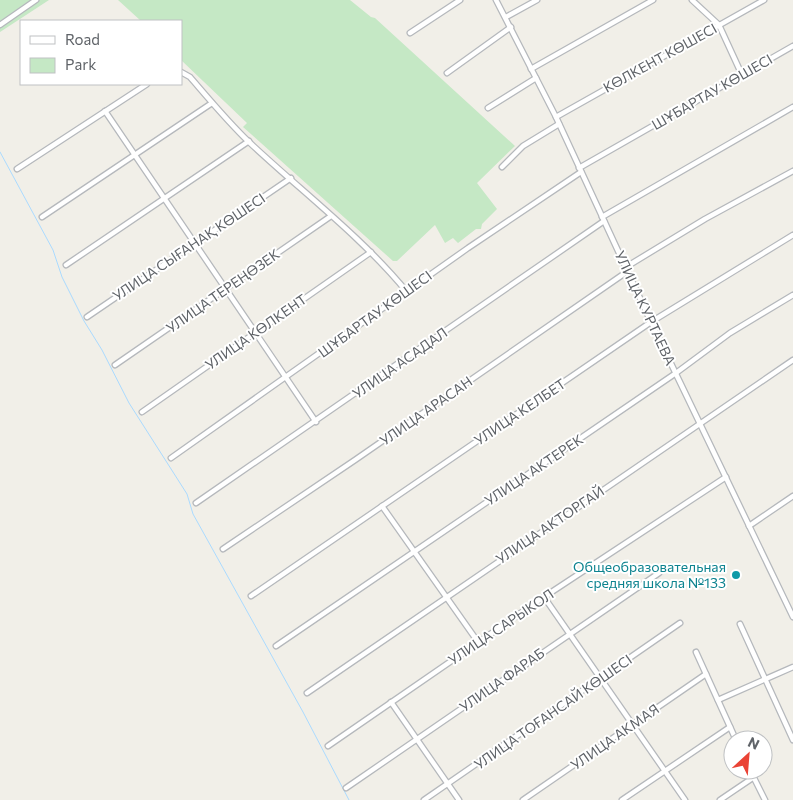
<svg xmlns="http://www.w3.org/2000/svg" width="793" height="800" viewBox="0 0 793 800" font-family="Commissioner,sans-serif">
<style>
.green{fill:#c5e8c5}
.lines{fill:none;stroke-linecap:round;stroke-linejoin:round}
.stream{stroke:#aadaff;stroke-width:1}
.minor-casing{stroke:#b5b8bc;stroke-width:7}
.minor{stroke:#fff;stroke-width:4.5}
.culture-dot{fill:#0f9aa8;stroke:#fff;stroke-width:2}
.labels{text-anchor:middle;stroke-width:4;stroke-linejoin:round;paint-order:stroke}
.street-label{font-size:14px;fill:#5f6368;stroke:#fff}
.culture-label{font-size:14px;fill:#0d838f;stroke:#fff;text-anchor:end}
</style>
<rect width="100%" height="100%" fill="#f1efe8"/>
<!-- green -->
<g class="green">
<path d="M 0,0 L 49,0 L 0,32 Z"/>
<path d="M 118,0 L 350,0 L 371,17 L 375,18 L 515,146 L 477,183 L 497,209 L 482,224 L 481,229 L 476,229 L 458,243 L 453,238 L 445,243 L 435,225 L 397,261 L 393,261 L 243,127 L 247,123 L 181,60 L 181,21 L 141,21 Z"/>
</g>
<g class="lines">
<!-- stream -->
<path class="stream" d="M 0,152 L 53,250 L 62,277 L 84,321 L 102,350 L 129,403 L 187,494 L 193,514 L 303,712 L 349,800"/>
<defs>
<g id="minor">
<path d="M 496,0 L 556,117 L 651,322 L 793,617"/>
<path d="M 692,0 L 719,25 L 742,75"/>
<path d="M 506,17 L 537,0"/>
<path d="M 0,25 L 36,0"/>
<path d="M 410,33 L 460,0"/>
<path d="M 531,69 L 653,0"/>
<path d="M 181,72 L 190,77 C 209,99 228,122 249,142 C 301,191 362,237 407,292"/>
<path d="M 447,73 L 511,27"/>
<path d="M 488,108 L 536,78"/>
<path d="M 105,111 L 316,422"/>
<path d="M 556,117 L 764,0"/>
<path d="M 502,167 L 523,146 L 559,124"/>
<path d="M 579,168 L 793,46"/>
<path d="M 17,169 L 147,84"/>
<path d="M 42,217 L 212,103"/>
<path d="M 602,217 L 793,107"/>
<path d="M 66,265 L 249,141"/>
<path d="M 626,267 L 705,219 L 793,171"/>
<path d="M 87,317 L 291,178"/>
<path d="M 115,365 L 331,216"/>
<path d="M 142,412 L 371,252"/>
<path d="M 171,458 L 468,248 L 581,172"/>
<path d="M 196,503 L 604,221"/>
<path d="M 382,506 L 478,642"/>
<path d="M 749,526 L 793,496"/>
<path d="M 223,549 L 355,460 L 628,271"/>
<path d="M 251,596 L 651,322 L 793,235"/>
<path d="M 544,597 L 685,800"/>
<path d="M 740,624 L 793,740"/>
<path d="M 276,646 L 676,373 L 730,333 L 793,295"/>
<path d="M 696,652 L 736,740"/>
<path d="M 307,693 L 793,360"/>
<path d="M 718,700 L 793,667"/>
<path d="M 391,702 L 459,800"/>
<path d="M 328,746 L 544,597 L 726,477"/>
<path d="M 750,770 L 765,800"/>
<path d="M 346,788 L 659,573"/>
<path d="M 424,800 L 680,623"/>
<path d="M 523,800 L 706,674"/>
<path d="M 622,800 L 730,727"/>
<path d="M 720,800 L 754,777"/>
</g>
</defs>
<!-- minor casing -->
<use href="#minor" class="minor-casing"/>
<!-- minor -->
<use href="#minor" class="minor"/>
</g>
<!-- markers -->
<circle class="culture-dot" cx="736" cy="575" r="5"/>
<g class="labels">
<!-- street labels -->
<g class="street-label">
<text transform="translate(660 58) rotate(-29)" y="5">КӨЛКЕНТ КӨШЕСІ</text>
<text transform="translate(712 92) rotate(-30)" y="5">ШҰБАРТАУ КӨШЕСІ</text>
<text transform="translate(189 247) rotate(-34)" y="5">УЛИЦА СЫҒАНАҚ КӨШЕСІ</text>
<text transform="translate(223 291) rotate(-35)" y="5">УЛИЦА ТЕРЕҢӨЗЕК</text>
<text transform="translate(645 308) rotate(65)" y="5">УЛИЦА КУРТАЕВА</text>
<text transform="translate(375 314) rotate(-36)" y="5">ШҰБАРТАУ КӨШЕСІ</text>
<text transform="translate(256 332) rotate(-35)" y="5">УЛИЦА КӨЛКЕНТ</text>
<text transform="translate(400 363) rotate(-35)" y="5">УЛИЦА АСАДАЛ</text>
<text transform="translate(426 411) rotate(-35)" y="5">УЛИЦА АРАСАН</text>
<text transform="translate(520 412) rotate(-34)" y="5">УЛИЦА КЕЛБЕТ</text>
<text transform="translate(534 470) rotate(-34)" y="5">УЛИЦА АКТЕРЕК</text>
<text transform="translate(550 525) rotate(-34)" y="5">УЛИЦА АКТОРГАЙ</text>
<text transform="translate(501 627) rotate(-34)" y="5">УЛИЦА САРЫКОЛ</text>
<text transform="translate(502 680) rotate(-35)" y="5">УЛИЦА ФАРАБ</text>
<text transform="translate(553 712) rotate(-35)" y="5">УЛИЦА ТОҒАНСАЙ КӨШЕСІ</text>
<text transform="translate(615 737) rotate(-35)" y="5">УЛИЦА АКМАЯ</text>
</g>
<!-- culture labels -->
<g class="culture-label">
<text x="726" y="572">Общеобразовательная<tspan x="726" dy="16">средняя школа №133</tspan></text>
</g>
</g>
<!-- legend -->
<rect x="20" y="20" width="162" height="65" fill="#ffffff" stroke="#bfc1c3"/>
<rect x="30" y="36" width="25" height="8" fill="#ffffff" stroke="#bfc1c3"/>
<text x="65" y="45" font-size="15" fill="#5f6368">Road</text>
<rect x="30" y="58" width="25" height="15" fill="#c5e8c5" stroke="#bfc1c3"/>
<text x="65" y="70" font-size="15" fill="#5f6368">Park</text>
<!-- north arrow -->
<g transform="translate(748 755) rotate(26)"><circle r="24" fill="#ffffff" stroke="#bfc1c3"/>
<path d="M0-4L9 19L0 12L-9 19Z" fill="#ea4335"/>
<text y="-8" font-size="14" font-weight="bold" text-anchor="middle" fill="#5f6368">N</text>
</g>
</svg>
